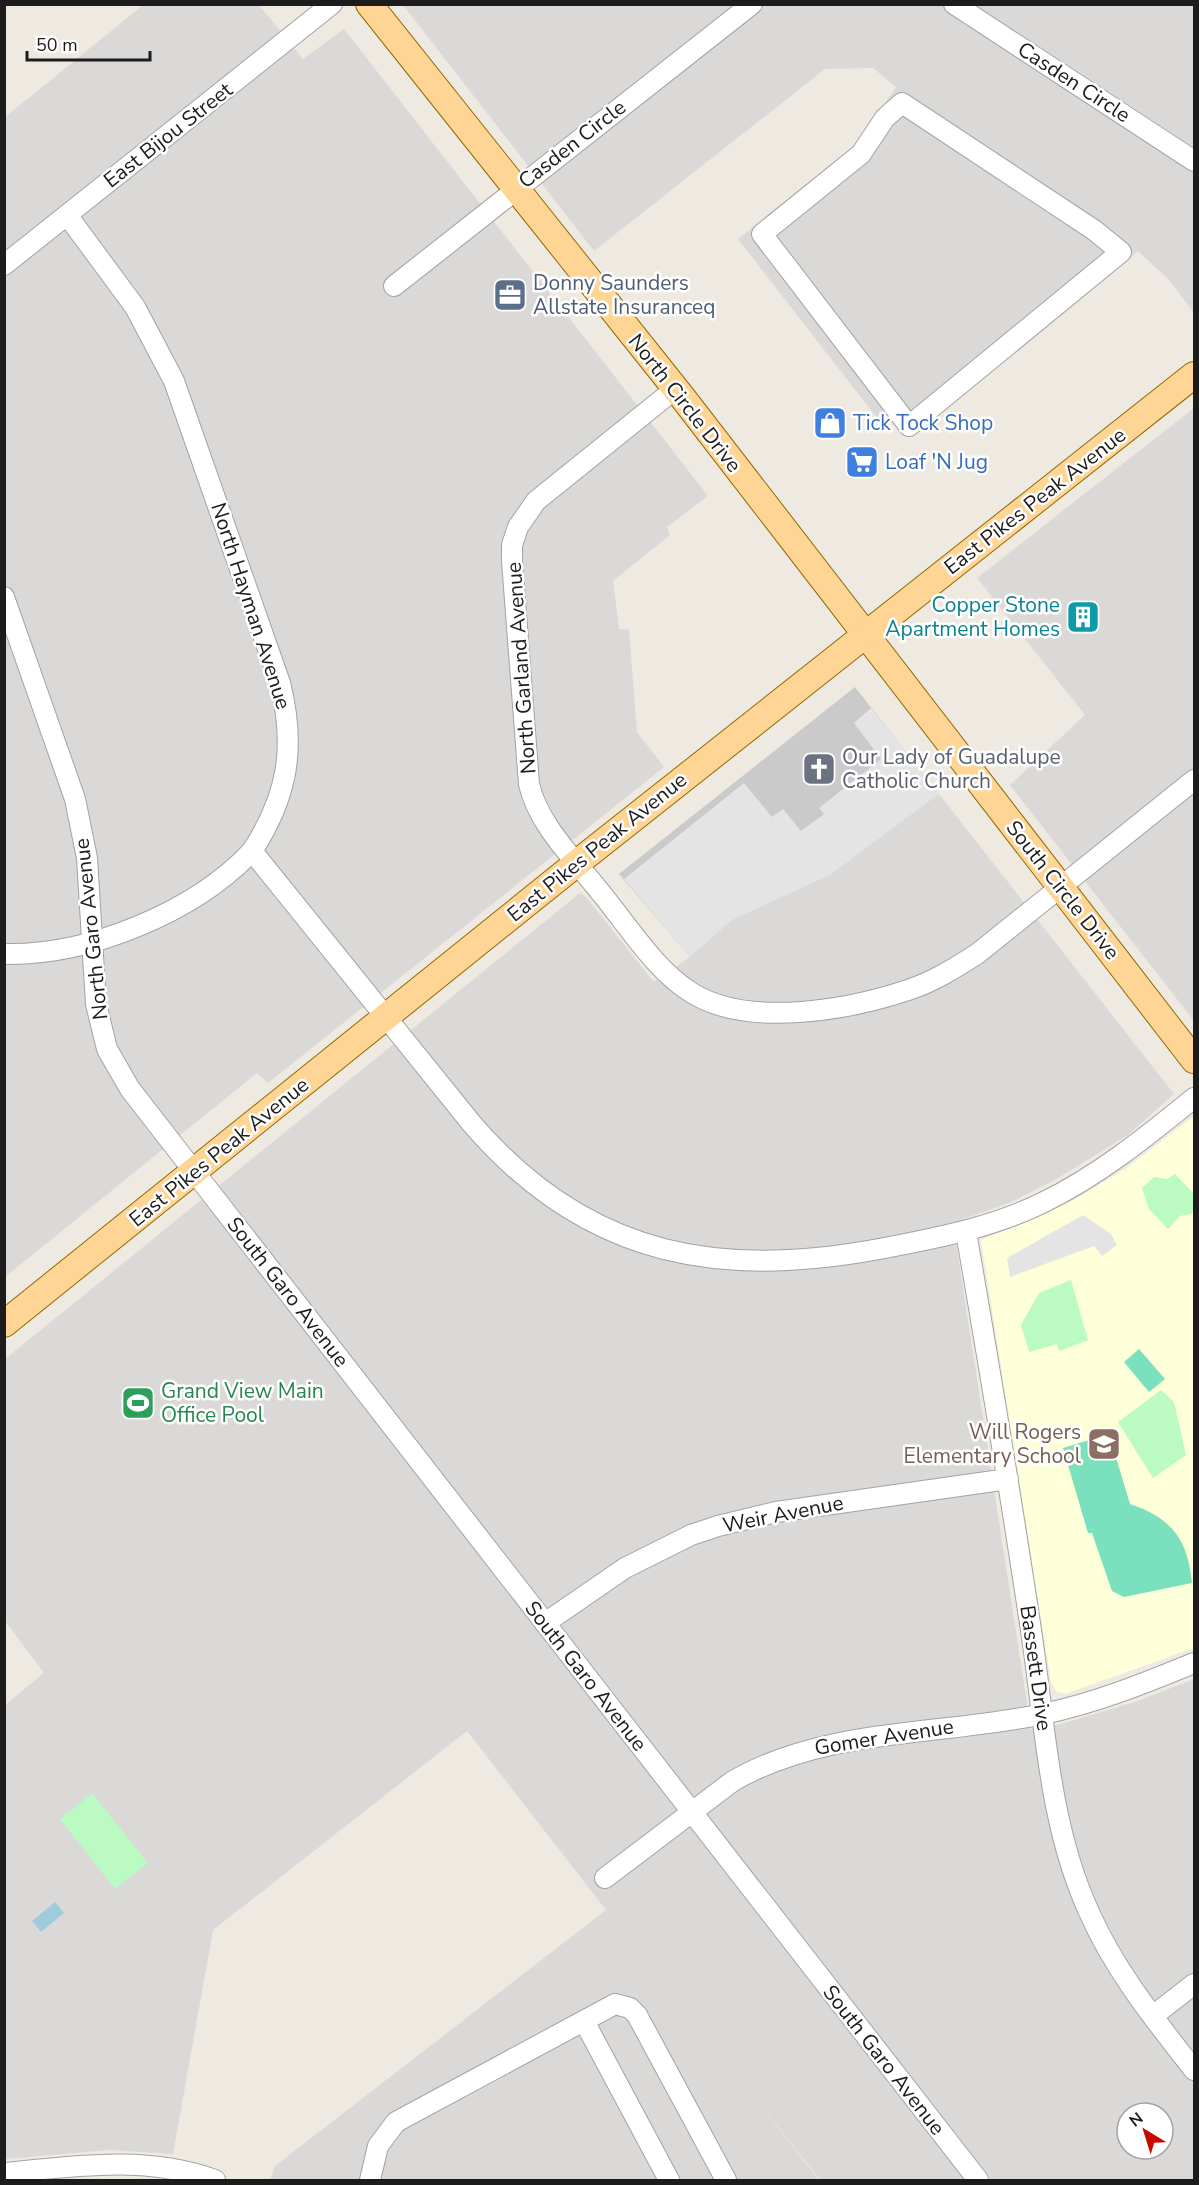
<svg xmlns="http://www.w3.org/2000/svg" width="1199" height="2185" viewBox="0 0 1199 2185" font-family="'Nunito Sans',sans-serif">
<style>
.residential{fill:#dad9d8;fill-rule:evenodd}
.education{fill:#fdffd8}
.religious{fill:#cacaca}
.park{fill:#bbfbc3}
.pitch{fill:#7be0bd}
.parking{fill:#e4e4e4}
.water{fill:#9fccdd}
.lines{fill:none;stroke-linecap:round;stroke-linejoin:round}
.minor-casing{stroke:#a3a3a3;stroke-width:22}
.major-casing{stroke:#936900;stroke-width:28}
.minor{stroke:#fff;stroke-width:20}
.major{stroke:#fed595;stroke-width:26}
.labels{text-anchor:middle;stroke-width:5;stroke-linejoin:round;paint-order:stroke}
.street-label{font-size:21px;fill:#1c1c1c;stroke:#fff}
.service-label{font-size:21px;fill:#4e5e75;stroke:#fff;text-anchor:start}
.shop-label{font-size:21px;fill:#366cbe;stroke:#fff;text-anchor:start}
.culture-label{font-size:21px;fill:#0d838f;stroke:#fff;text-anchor:end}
.worship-label{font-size:21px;fill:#5b616d;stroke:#fff;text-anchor:start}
.leisure-label{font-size:21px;fill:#27864d;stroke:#fff;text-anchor:start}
.education-label{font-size:21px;fill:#785e54;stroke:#fff;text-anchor:end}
</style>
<rect width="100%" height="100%" fill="#eeeae1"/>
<!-- residential -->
<g class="residential">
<path d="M 143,5 L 259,5 L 303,59 L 344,29 L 708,496 L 667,527 L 670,535 L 613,581 L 619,629 L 629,630 L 637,732 L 664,767 L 268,1083 L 257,1073 L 5,1277 L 4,118 Z"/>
<path d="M 403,5 L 1194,5 L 1194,313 L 1169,280 L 1138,251 L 905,436 L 886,412 L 877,418 L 738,239 L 857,145 L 896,87 L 873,68 L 825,69 L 594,251 Z"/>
<path d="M 1194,408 L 1194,1021 L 1010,785 L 1085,715 L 977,578 Z"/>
<path d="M 939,794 L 1174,1094 L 1128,1135 L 1053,1181 L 1011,1202 L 953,1223 L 1031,1729 L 1061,1724 L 1138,1701 L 1194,1679 L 1194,2180 L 820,2180 L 707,2037 L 819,2180 L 270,2180 L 275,2166 L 606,1910 L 467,1731 L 213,1930 L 173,2154 L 109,2150 L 5,2159 L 5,1705 L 44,1673 L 5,1621 L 5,1359 L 580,893 L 586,897 L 654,982 L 690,957 L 732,920 L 830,875 ZM 1127,2113 L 1163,2113 L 1163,2149 L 1127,2149 Z"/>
</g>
<!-- education -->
<path class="education" d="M 1194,1116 L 1194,1648 L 1065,1694 L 1057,1692 L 1051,1682 L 981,1240 L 1072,1201 L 1125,1169 Z"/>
<!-- religious -->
<path class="religious" d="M 855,687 L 939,794 L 830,875 L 732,920 L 690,957 L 619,874 Z"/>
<!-- park -->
<g class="park">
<path d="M 1175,1174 L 1194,1194 L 1194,1210 L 1191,1214 L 1180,1216 L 1168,1229 L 1149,1209 L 1142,1188 L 1154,1177 L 1167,1179 Z"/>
<path d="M 1071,1280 L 1088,1340 L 1059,1351 L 1057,1344 L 1029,1352 L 1021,1325 L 1039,1293 Z"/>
<path d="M 1161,1390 L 1174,1402 L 1186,1455 L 1153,1478 L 1118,1422 Z"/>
<path d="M 92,1793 L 148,1863 L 115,1889 L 60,1819 Z"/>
</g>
<!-- pitch -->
<g class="pitch">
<path d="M 1139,1349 L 1165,1379 L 1149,1392 L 1124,1362 Z"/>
<path d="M 1109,1434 L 1130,1504 C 1172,1518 1188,1540 1192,1583 L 1124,1597 L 1112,1591 L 1092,1533 L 1088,1533 L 1063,1448 Z"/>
</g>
<!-- parking -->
<g class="parking">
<path d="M 871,708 L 939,794 L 830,875 L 732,920 L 690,957 L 624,879 L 744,783 L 772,817 L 783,809 L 801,831 L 824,814 L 819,808 L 881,759 L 854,723 Z"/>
<path d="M 1083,1215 L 1111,1234 L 1117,1245 L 1102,1256 L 1094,1246 L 1010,1277 L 1007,1258 Z"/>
</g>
<!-- water -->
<g class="water">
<path d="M 143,1392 L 150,1394 L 149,1404 L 136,1413 L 129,1413 L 125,1404 Z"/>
<path d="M 55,1902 L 64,1913 L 41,1932 L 32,1921 Z"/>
</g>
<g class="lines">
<defs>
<g id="minor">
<path d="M 954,4 L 1194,161"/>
<path d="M 902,103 L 1094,230 L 1121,252 L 909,426 L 762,234 L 861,154 L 885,118 Z"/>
<path d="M 67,215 L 135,307 L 174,381 L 280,683 C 296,747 288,796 252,851 L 472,1124 C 590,1261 726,1280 895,1246 C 946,1236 995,1226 1042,1203 C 1098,1176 1146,1137 1194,1098"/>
<path d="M 4,265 L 332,4"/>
<path d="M 394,286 L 752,4"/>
<path d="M 675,389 L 536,501 L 518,527 L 512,545 L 512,561 L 529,784 C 538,825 576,861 601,893 C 629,927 655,970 692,993 C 749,1028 848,1010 908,990 C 933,982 955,968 977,954 L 1194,780"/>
<path d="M 4,597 L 75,799 L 87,858 L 96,1004 L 107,1049 L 130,1089 L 978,2180"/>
<path d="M 4,954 C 88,956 195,912 252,851"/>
<path d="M 966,1232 C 989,1365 1011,1497 1031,1630 C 1045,1724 1049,1825 1089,1912 C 1115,1971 1155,2020 1194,2070"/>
<path d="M 545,1623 L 625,1568 L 691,1535 L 718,1526 L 776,1512 L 1008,1479"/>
<path d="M 605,1878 L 733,1781 C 827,1727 940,1736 1043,1714 C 1096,1703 1145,1683 1194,1663"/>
<path d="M 1153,2016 L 1194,1984"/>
<path d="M 584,2021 L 669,2180"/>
<path d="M 4,2173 C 75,2166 147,2155 215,2180"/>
<path d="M 370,2180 L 378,2146 L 396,2122 L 615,2004 L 630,2008 L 637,2015 L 726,2180"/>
</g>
<g id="major">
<path d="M 369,4 L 683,398 L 1194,1060"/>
<path d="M 4,1324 L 577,863 L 1194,375"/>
</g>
</defs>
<!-- minor casing -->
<use href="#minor" class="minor-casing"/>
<!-- major casing -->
<use href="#major" class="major-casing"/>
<!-- minor -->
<use href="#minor" class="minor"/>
<!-- major -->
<use href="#major" class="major"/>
</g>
<!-- icons -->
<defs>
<symbol id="office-square" viewBox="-11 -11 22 22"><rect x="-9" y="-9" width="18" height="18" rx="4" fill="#5c6f8a" stroke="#fff"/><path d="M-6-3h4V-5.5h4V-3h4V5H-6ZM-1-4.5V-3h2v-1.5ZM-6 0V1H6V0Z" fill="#fff"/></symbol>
<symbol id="shop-square" viewBox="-11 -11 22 22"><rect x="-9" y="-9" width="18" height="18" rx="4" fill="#3f7fe0" stroke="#fff"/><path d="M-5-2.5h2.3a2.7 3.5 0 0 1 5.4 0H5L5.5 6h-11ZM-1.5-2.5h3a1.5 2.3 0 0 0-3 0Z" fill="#fff"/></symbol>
<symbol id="supermarket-square" viewBox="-11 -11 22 22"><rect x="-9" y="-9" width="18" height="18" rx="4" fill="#3f7fe0" stroke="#fff"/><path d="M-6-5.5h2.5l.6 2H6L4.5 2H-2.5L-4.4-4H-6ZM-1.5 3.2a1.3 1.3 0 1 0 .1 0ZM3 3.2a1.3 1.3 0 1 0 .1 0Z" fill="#fff"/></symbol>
<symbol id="building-square" viewBox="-11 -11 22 22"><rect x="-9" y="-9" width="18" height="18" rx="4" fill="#0f9aa8" stroke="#fff"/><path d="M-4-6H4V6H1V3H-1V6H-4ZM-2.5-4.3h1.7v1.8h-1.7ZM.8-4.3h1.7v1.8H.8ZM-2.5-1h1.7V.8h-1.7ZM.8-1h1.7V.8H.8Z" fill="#fff"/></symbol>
<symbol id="church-square" viewBox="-11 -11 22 22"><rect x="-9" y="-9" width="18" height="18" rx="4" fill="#6b7280" stroke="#fff"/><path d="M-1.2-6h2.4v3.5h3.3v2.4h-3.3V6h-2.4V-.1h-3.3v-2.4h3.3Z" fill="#fff"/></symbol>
<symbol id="stadium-square" viewBox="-11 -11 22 22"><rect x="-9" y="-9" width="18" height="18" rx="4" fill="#2e9e5b" stroke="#fff"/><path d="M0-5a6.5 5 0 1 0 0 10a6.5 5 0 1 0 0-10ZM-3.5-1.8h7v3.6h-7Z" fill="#fff"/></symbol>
<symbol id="school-square" viewBox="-11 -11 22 22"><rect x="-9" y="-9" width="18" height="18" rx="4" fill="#8d6e63" stroke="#fff"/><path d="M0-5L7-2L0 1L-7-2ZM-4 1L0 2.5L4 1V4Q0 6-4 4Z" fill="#fff"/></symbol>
</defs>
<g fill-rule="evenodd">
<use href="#office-square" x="491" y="276" width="38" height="38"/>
<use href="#shop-square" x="811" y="404" width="38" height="38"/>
<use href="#supermarket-square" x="843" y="443" width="38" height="38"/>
<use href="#building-square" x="1064" y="598" width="38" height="38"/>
<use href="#church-square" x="800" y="750" width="38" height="38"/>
<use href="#stadium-square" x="119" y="1384" width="38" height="38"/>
<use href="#school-square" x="1085" y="1425" width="38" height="38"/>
</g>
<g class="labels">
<!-- street labels -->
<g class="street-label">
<text transform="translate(1074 82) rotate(33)" y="7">Casden Circle</text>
<text transform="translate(168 135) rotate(-38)" y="7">East Bijou Street</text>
<text transform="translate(572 144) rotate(-38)" y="7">Casden Circle</text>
<text transform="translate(685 403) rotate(52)" y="7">North Circle Drive</text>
<text transform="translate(1035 501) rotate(-38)" y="7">East Pikes Peak Avenue</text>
<text transform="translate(251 606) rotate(72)" y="7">North Hayman Avenue</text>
<text transform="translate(521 668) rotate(-94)" y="7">North Garland Avenue</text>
<text transform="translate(597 847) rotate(-39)" y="7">East Pikes Peak Avenue</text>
<text transform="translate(1063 890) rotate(52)" y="7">South Circle Drive</text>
<text transform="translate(91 929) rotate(-96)" y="7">North Garo Avenue</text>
<text transform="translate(219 1152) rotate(-39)" y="7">East Pikes Peak Avenue</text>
<text transform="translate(288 1292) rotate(52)" y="7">South Garo Avenue</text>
<text transform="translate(783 1514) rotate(-11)" y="7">Weir Avenue</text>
<text transform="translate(1036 1668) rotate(82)" y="7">Bassett Drive</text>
<text transform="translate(586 1676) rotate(52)" y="7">South Garo Avenue</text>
<text transform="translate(884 1737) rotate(-9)" y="7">Gomer Avenue</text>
<text transform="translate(884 2060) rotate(52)" y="7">South Garo Avenue</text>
</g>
<!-- service labels -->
<g class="service-label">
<text x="533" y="290">Donny Saunders<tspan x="533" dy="24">Allstate Insuranceq</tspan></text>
</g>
<!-- shop labels -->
<g class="shop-label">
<text x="853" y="430">Tick Tock Shop</text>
<text x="885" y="469">Loaf 'N Jug</text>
</g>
<!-- culture labels -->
<g class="culture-label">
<text x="1060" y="612">Copper Stone<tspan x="1060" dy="24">Apartment Homes</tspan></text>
</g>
<!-- worship labels -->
<g class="worship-label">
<text x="842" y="764">Our Lady of Guadalupe<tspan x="842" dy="24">Catholic Church</tspan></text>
</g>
<!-- leisure labels -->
<g class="leisure-label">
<text x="161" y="1398">Grand View Main<tspan x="161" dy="24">Office Pool</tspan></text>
</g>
<!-- education labels -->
<g class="education-label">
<text x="1081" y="1439">Will Rogers<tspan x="1081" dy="24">Elementary School</tspan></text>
</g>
</g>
<!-- border -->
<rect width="1199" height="2185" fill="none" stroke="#1c1c1c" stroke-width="12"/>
<!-- north arrow -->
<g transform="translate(1145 2131) rotate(322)"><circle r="28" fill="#ffffff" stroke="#a4a4a4" stroke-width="1.5"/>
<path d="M0-4.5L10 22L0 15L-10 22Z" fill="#c70900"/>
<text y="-9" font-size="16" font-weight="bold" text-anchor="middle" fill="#1c1c1c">N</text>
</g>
<!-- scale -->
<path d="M27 51v9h123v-9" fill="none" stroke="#1c1c1c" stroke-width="3"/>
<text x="36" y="51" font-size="18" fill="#1c1c1c" stroke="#ffffff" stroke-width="4.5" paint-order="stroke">50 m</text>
</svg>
